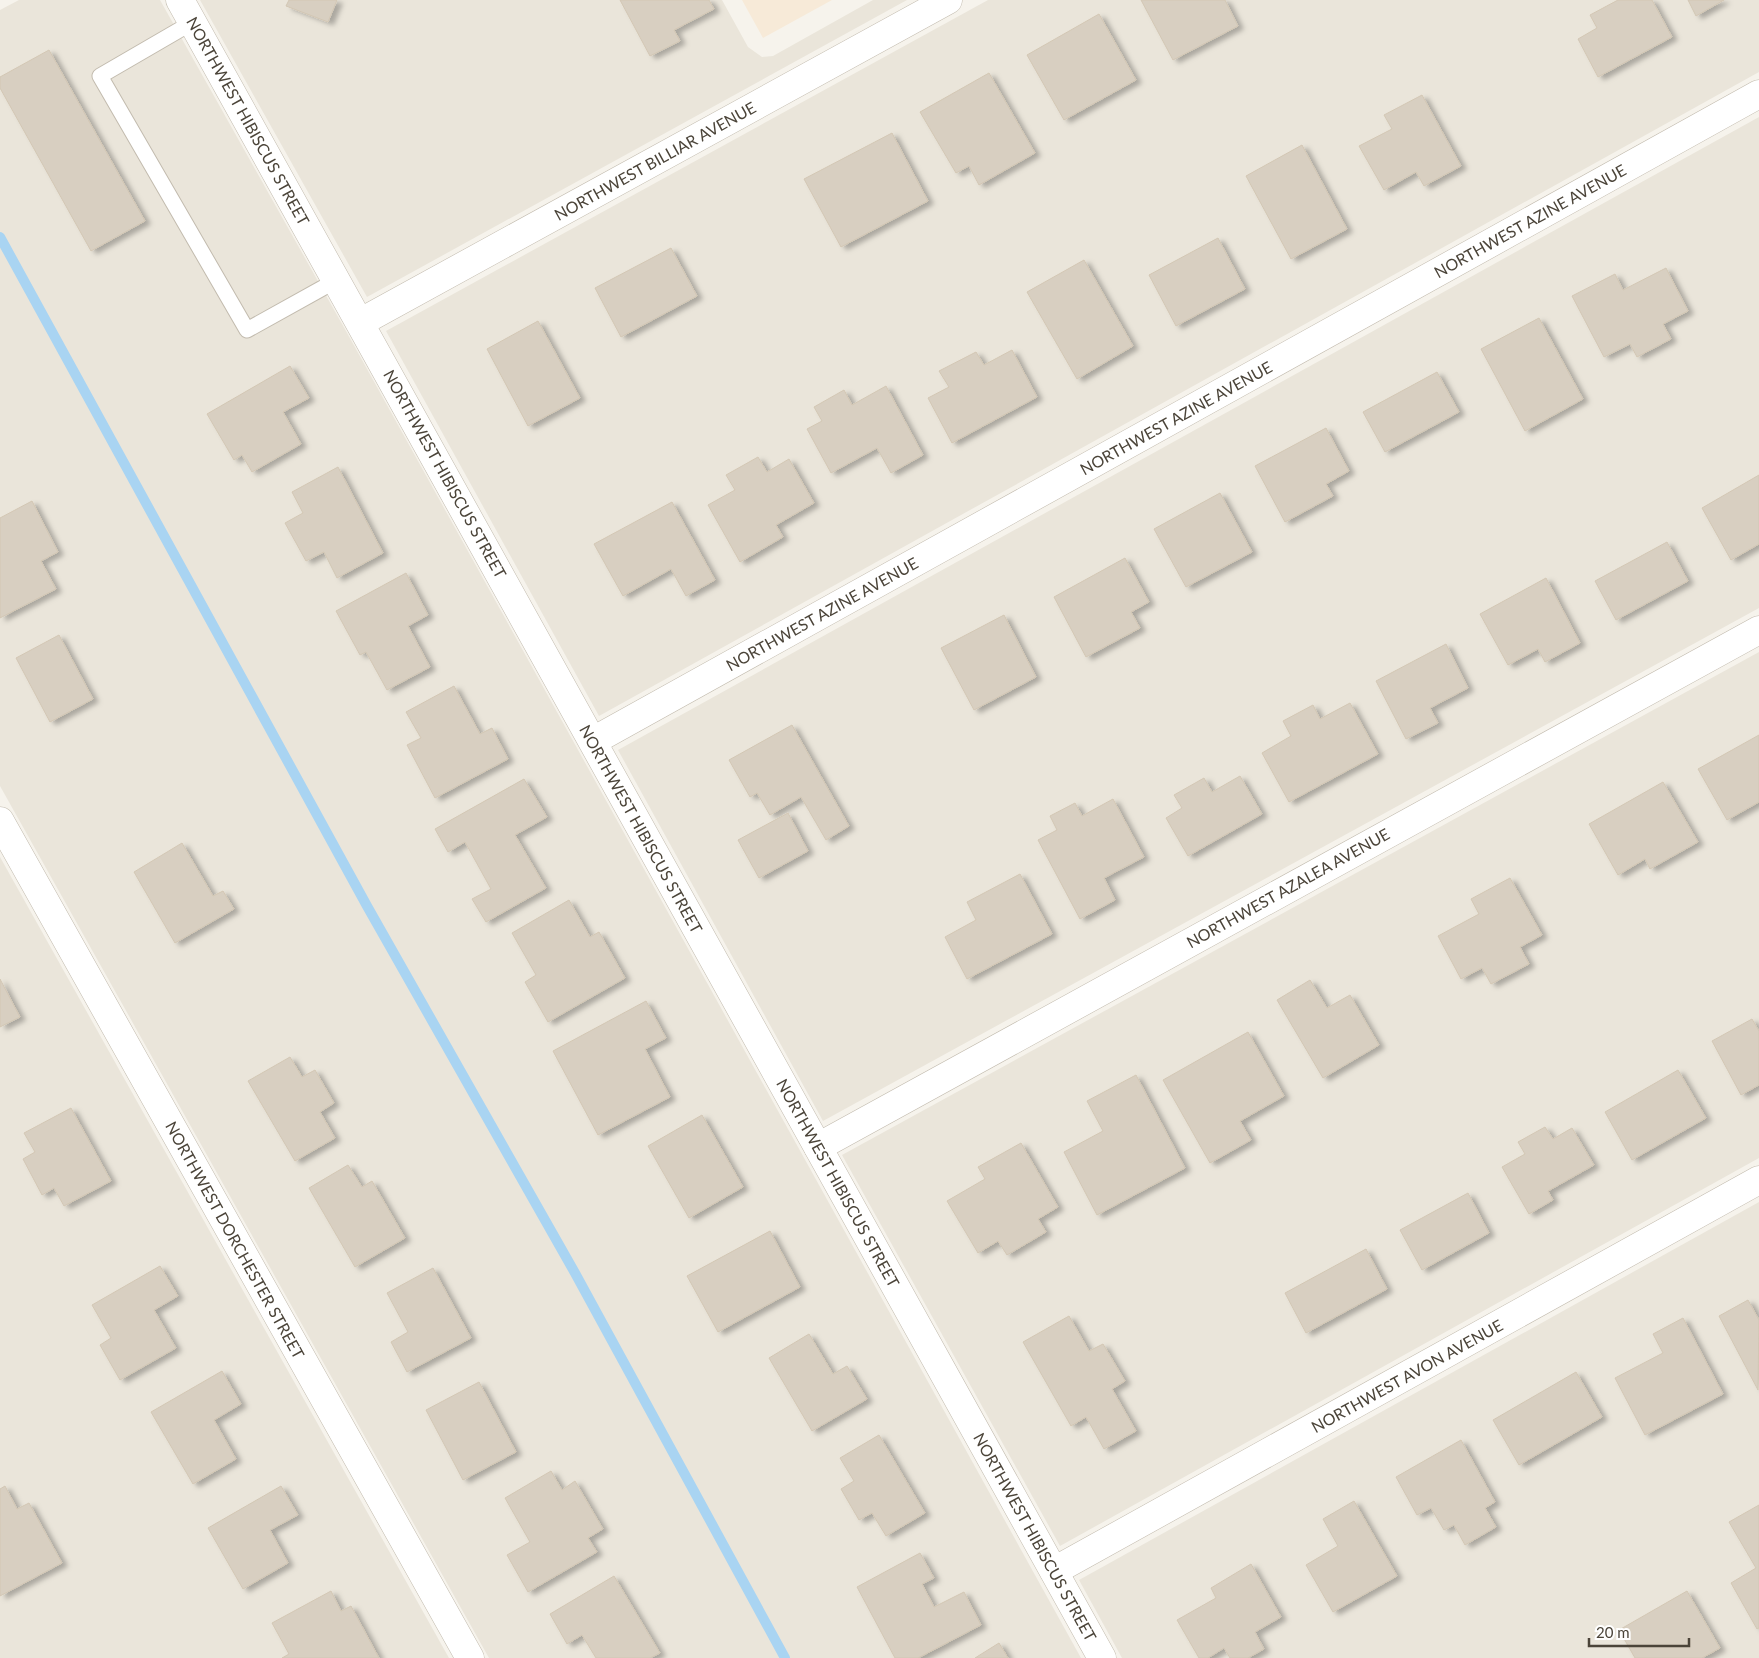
<svg xmlns="http://www.w3.org/2000/svg" width="1759" height="1658" viewBox="0 0 1759 1658" font-family="Lato,sans-serif">
<style>
.residential{fill:#eae5da}
.commercial{fill:#f7ead8}
.lines{fill:none;stroke-linecap:round;stroke-linejoin:round}
.stream{stroke:#a9d4f2;stroke-width:10}
.building{fill:#d8cfc1;stroke:#d3c7b4;filter:url(#shadow)}
.service-casing{stroke:#c2bbae;stroke-width:17}
.minor-casing{stroke:#c2bbae;stroke-width:29}
.service{stroke:#fff;stroke-width:15}
.minor{stroke:#fff;stroke-width:28}
.labels{text-anchor:middle;stroke-width:5;stroke-linejoin:round;paint-order:stroke}
.street-label{font-size:16px;fill:#4b4439;stroke:#fff}
</style>
<defs>
<filter id="shadow"><feDropShadow dx="5.5" dy="3" stdDeviation="2.5" flood-color="#0004"/></filter>
</defs>
<rect width="100%" height="100%" fill="#f6f3ec"/>
<!-- residential -->
<g class="residential">
<path d="M 19,0 L 160,0 L 346,331 L 1081,1658 L 489,1658 L 0,786 L 0,10 Z"/>
<path d="M 200,0 L 722,0 L 748,47 L 762,57 L 773,56 L 873,0 L 907,0 L 367,297 Z"/>
<path d="M 988,0 L 1759,0 L 1759,72 L 599,716 L 386,331 Z"/>
<path d="M 1759,117 L 1759,608 L 823,1121 L 618,750 Z"/>
<path d="M 1759,652 L 1759,1158 L 1060,1546 L 842,1155 Z"/>
<path d="M 0,857 L 449,1658 L 0,1658 Z"/>
<path d="M 1759,1202 L 1759,1658 L 1122,1658 L 1079,1580 Z"/>
</g>
<!-- commercial -->
<path class="commercial" d="M 742,0 L 832,0 L 763,38 Z"/>
<g class="lines">
<!-- stream -->
<path class="stream" d="M 0,237 L 367,906 L 575,1273 L 785,1658"/>
</g>
<!-- building -->
<g class="building">
<path d="M 289,0 L 337,0 L 328,22 L 286,6 Z"/>
<path d="M 620,0 L 709,0 L 714,9 L 674,30 L 680,41 L 650,56 Z"/>
<path d="M 1141,0 L 1225,0 L 1238,26 L 1173,60 Z"/>
<path d="M 1618,0 L 1652,0 L 1672,37 L 1598,77 L 1578,39 L 1597,28 L 1590,15 Z"/>
<path d="M 1688,0 L 1724,0 L 1696,16 Z"/>
<path d="M 1099,14 L 1136,80 L 1064,120 L 1027,55 Z"/>
<path d="M 49,50 L 145,221 L 91,251 L 0,88 L 0,77 Z"/>
<path d="M 989,73 L 1035,153 L 979,185 L 969,166 L 956,173 L 920,112 Z"/>
<path d="M 1422,95 L 1461,166 L 1424,186 L 1416,172 L 1384,190 L 1359,146 L 1392,129 L 1384,115 Z"/>
<path d="M 892,133 L 928,201 L 841,247 L 804,179 Z"/>
<path d="M 1302,145 L 1347,229 L 1291,259 L 1246,176 Z"/>
<path d="M 1218,238 L 1245,289 L 1176,326 L 1149,275 Z"/>
<path d="M 671,248 L 697,296 L 621,337 L 595,288 Z"/>
<path d="M 1084,260 L 1133,346 L 1077,379 L 1027,292 Z"/>
<path d="M 1666,268 L 1688,311 L 1663,324 L 1671,339 L 1637,357 L 1630,344 L 1604,357 L 1572,296 L 1615,274 L 1623,290 Z"/>
<path d="M 1539,318 L 1583,399 L 1525,431 L 1481,349 Z"/>
<path d="M 538,321 L 580,398 L 528,426 L 487,349 Z"/>
<path d="M 1012,350 L 1037,397 L 952,443 L 928,398 L 949,387 L 939,371 L 976,352 L 984,365 Z"/>
<path d="M 290,366 L 309,398 L 283,412 L 301,444 L 252,472 L 242,455 L 234,460 L 207,414 Z"/>
<path d="M 1437,372 L 1459,412 L 1385,452 L 1363,412 Z"/>
<path d="M 886,386 L 923,455 L 891,473 L 877,448 L 831,473 L 807,429 L 822,421 L 814,407 L 844,390 L 852,405 Z"/>
<path d="M 1326,428 L 1349,471 L 1326,484 L 1333,496 L 1285,522 L 1255,466 Z"/>
<path d="M 758,457 L 767,472 L 789,459 L 814,503 L 776,525 L 783,537 L 740,562 L 708,505 L 735,490 L 726,475 Z"/>
<path d="M 338,467 L 383,553 L 337,578 L 324,552 L 306,561 L 285,523 L 303,513 L 292,492 Z"/>
<path d="M 1759,475 L 1759,544 L 1731,560 L 1702,508 Z"/>
<path d="M 1220,493 L 1252,552 L 1186,587 L 1154,529 Z"/>
<path d="M 32,501 L 58,552 L 41,561 L 56,589 L 0,618 L 0,518 Z"/>
<path d="M 672,502 L 715,580 L 686,596 L 671,569 L 623,596 L 594,544 Z"/>
<path d="M 1667,542 L 1688,581 L 1616,620 L 1595,581 Z"/>
<path d="M 1125,558 L 1149,602 L 1131,612 L 1140,628 L 1086,657 L 1054,597 Z"/>
<path d="M 406,573 L 428,615 L 408,626 L 430,667 L 387,690 L 366,652 L 360,655 L 336,611 Z"/>
<path d="M 1546,578 L 1580,643 L 1545,662 L 1538,649 L 1508,665 L 1480,614 Z"/>
<path d="M 1004,615 L 1036,677 L 974,710 L 941,648 Z"/>
<path d="M 59,635 L 93,699 L 50,722 L 16,658 Z"/>
<path d="M 1446,644 L 1468,688 L 1430,708 L 1438,723 L 1406,739 L 1376,681 Z"/>
<path d="M 454,686 L 480,734 L 492,728 L 508,759 L 435,798 L 407,745 L 421,738 L 406,712 Z"/>
<path d="M 1350,703 L 1378,754 L 1289,802 L 1262,753 L 1291,736 L 1283,721 L 1313,705 L 1320,719 Z"/>
<path d="M 792,725 L 849,826 L 826,840 L 801,797 L 770,815 L 757,793 L 750,797 L 729,760 Z"/>
<path d="M 1759,735 L 1759,802 L 1727,820 L 1698,769 Z"/>
<path d="M 1240,776 L 1262,814 L 1188,856 L 1166,818 L 1182,808 L 1174,795 L 1204,778 L 1212,792 Z"/>
<path d="M 524,779 L 547,817 L 515,835 L 546,888 L 486,922 L 472,899 L 491,889 L 465,842 L 448,852 L 435,829 Z"/>
<path d="M 1663,782 L 1698,842 L 1650,869 L 1645,859 L 1618,875 L 1589,824 Z"/>
<path d="M 1113,799 L 1144,857 L 1104,878 L 1115,900 L 1080,919 L 1038,840 L 1057,830 L 1050,816 L 1075,803 L 1082,816 Z"/>
<path d="M 788,813 L 808,851 L 759,878 L 738,840 Z"/>
<path d="M 182,843 L 213,896 L 223,891 L 234,909 L 175,943 L 134,872 Z"/>
<path d="M 1020,874 L 1052,934 L 967,979 L 945,937 L 976,920 L 967,902 Z"/>
<path d="M 1510,878 L 1542,935 L 1520,947 L 1529,964 L 1491,984 L 1482,968 L 1461,979 L 1438,936 L 1479,914 L 1471,899 Z"/>
<path d="M 569,900 L 590,937 L 599,932 L 625,978 L 548,1022 L 525,982 L 536,975 L 512,933 Z"/>
<path d="M 0,979 L 20,1017 L 0,1027 Z"/>
<path d="M 1310,980 L 1327,1008 L 1350,995 L 1379,1045 L 1323,1078 L 1277,1000 Z"/>
<path d="M 646,1001 L 666,1038 L 645,1049 L 670,1097 L 598,1135 L 553,1051 Z"/>
<path d="M 1752,1019 L 1759,1031 L 1759,1085 L 1741,1095 L 1712,1041 Z"/>
<path d="M 1248,1032 L 1284,1096 L 1240,1121 L 1251,1140 L 1210,1163 L 1163,1080 Z"/>
<path d="M 290,1057 L 302,1077 L 315,1070 L 334,1103 L 320,1112 L 335,1138 L 295,1161 L 248,1081 Z"/>
<path d="M 1678,1070 L 1706,1118 L 1632,1160 L 1605,1112 Z"/>
<path d="M 1136,1075 L 1185,1168 L 1097,1215 L 1064,1152 L 1103,1131 L 1087,1101 Z"/>
<path d="M 71,1108 L 111,1181 L 64,1206 L 54,1188 L 42,1195 L 23,1159 L 35,1152 L 24,1133 Z"/>
<path d="M 702,1115 L 743,1187 L 689,1218 L 648,1146 Z"/>
<path d="M 1545,1127 L 1553,1139 L 1572,1128 L 1594,1165 L 1548,1191 L 1553,1200 L 1529,1214 L 1502,1167 L 1525,1154 L 1518,1142 Z"/>
<path d="M 1021,1143 L 1058,1207 L 1038,1219 L 1046,1232 L 1007,1255 L 998,1241 L 978,1253 L 947,1201 L 985,1179 L 978,1167 Z"/>
<path d="M 348,1165 L 362,1187 L 372,1181 L 405,1238 L 355,1267 L 309,1188 Z"/>
<path d="M 1468,1193 L 1489,1233 L 1422,1270 L 1400,1230 Z"/>
<path d="M 770,1231 L 800,1287 L 718,1332 L 687,1276 Z"/>
<path d="M 1366,1249 L 1387,1289 L 1306,1333 L 1285,1293 Z"/>
<path d="M 160,1266 L 178,1296 L 154,1310 L 176,1348 L 120,1380 L 100,1345 L 111,1338 L 92,1305 Z"/>
<path d="M 433,1268 L 471,1338 L 407,1372 L 391,1342 L 408,1332 L 387,1293 Z"/>
<path d="M 1748,1300 L 1759,1320 L 1758,1390 L 1719,1316 Z"/>
<path d="M 1069,1316 L 1089,1351 L 1103,1344 L 1125,1381 L 1112,1389 L 1136,1431 L 1104,1449 L 1086,1417 L 1071,1426 L 1023,1342 Z"/>
<path d="M 1683,1318 L 1723,1394 L 1645,1435 L 1615,1378 L 1663,1353 L 1653,1334 Z"/>
<path d="M 809,1334 L 833,1374 L 847,1366 L 867,1399 L 812,1431 L 769,1358 Z"/>
<path d="M 222,1371 L 241,1404 L 214,1420 L 236,1459 L 193,1484 L 151,1412 Z"/>
<path d="M 1576,1372 L 1602,1417 L 1519,1465 L 1493,1420 Z"/>
<path d="M 479,1382 L 516,1452 L 463,1480 L 426,1410 Z"/>
<path d="M 879,1435 L 925,1513 L 886,1536 L 872,1513 L 859,1520 L 841,1489 L 854,1481 L 840,1458 Z"/>
<path d="M 1461,1440 L 1495,1502 L 1485,1508 L 1496,1527 L 1465,1545 L 1454,1525 L 1444,1530 L 1431,1508 L 1417,1515 L 1396,1477 Z"/>
<path d="M 551,1471 L 562,1490 L 575,1481 L 603,1529 L 588,1538 L 597,1552 L 528,1592 L 507,1555 L 530,1542 L 505,1498 Z"/>
<path d="M 5,1486 L 17,1509 L 29,1503 L 62,1563 L 0,1596 L 0,1489 Z"/>
<path d="M 281,1486 L 298,1515 L 270,1530 L 288,1563 L 243,1589 L 208,1528 Z"/>
<path d="M 1354,1501 L 1397,1576 L 1333,1612 L 1306,1565 L 1338,1546 L 1323,1519 Z"/>
<path d="M 1759,1505 L 1759,1628 L 1757,1629 L 1731,1583 L 1756,1568 L 1729,1522 Z"/>
<path d="M 920,1553 L 934,1578 L 922,1584 L 934,1607 L 964,1592 L 981,1625 L 918,1658 L 895,1658 L 857,1587 Z"/>
<path d="M 1251,1564 L 1281,1617 L 1255,1632 L 1264,1649 L 1248,1658 L 1230,1658 L 1224,1648 L 1208,1658 L 1199,1658 L 1177,1620 L 1216,1598 L 1211,1588 Z"/>
<path d="M 614,1576 L 660,1653 L 650,1658 L 596,1658 L 582,1635 L 567,1644 L 550,1614 Z"/>
<path d="M 331,1591 L 341,1611 L 351,1606 L 379,1658 L 282,1658 L 289,1654 L 272,1623 Z"/>
<path d="M 1687,1591 L 1720,1648 L 1702,1658 L 1635,1658 L 1619,1630 Z"/>
<path d="M 999,1643 L 1008,1658 L 975,1658 Z"/>
</g>
<g class="lines">
<defs>
<path id="service" d="M 193,22 L 100,76 L 247,330 L 337,280"/>
<g id="minor">
<path d="M 180,0 L 1102,1658"/>
<path d="M 361,322 L 948,0"/>
<path d="M 593,741 L 1759,94"/>
<path d="M 0,821 L 470,1658"/>
<path d="M 818,1147 L 1759,630"/>
<path d="M 1054,1571 L 1759,1180"/>
</g>
</defs>
<!-- service casing -->
<use href="#service" class="service-casing"/>
<!-- minor casing -->
<use href="#minor" class="minor-casing"/>
<!-- service -->
<use href="#service" class="service"/>
<!-- minor -->
<use href="#minor" class="minor"/>
</g>
<g class="labels">
<!-- street labels -->
<g class="street-label">
<text transform="translate(248 121) rotate(61)" y="6">NORTHWEST HIBISCUS STREET</text>
<text transform="translate(655 161) rotate(-29)" y="6">NORTHWEST BILLIAR AVENUE</text>
<text transform="translate(1530 221) rotate(-29)" y="6">NORTHWEST AZINE AVENUE</text>
<text transform="translate(1176 418) rotate(-29)" y="6">NORTHWEST AZINE AVENUE</text>
<text transform="translate(445 474) rotate(61)" y="6">NORTHWEST HIBISCUS STREET</text>
<text transform="translate(822 614) rotate(-29)" y="6">NORTHWEST AZINE AVENUE</text>
<text transform="translate(641 829) rotate(61)" y="6">NORTHWEST HIBISCUS STREET</text>
<text transform="translate(1288 888) rotate(-29)" y="6">NORTHWEST AZALEA AVENUE</text>
<text transform="translate(838 1183) rotate(61)" y="6">NORTHWEST HIBISCUS STREET</text>
<text transform="translate(235 1240) rotate(61)" y="6">NORTHWEST DORCHESTER STREET</text>
<text transform="translate(1407 1376) rotate(-29)" y="6">NORTHWEST AVON AVENUE</text>
<text transform="translate(1035 1537) rotate(61)" y="6">NORTHWEST HIBISCUS STREET</text>
</g>
</g>
<!-- scale -->
<path d="M1589 1638v8h100v-8" fill="none" stroke="#4b4439" stroke-width="2.5"/>
<text x="1596" y="1638" font-size="15" fill="#4b4439" stroke="#ffffff" stroke-width="4" paint-order="stroke">20 m</text>
</svg>
